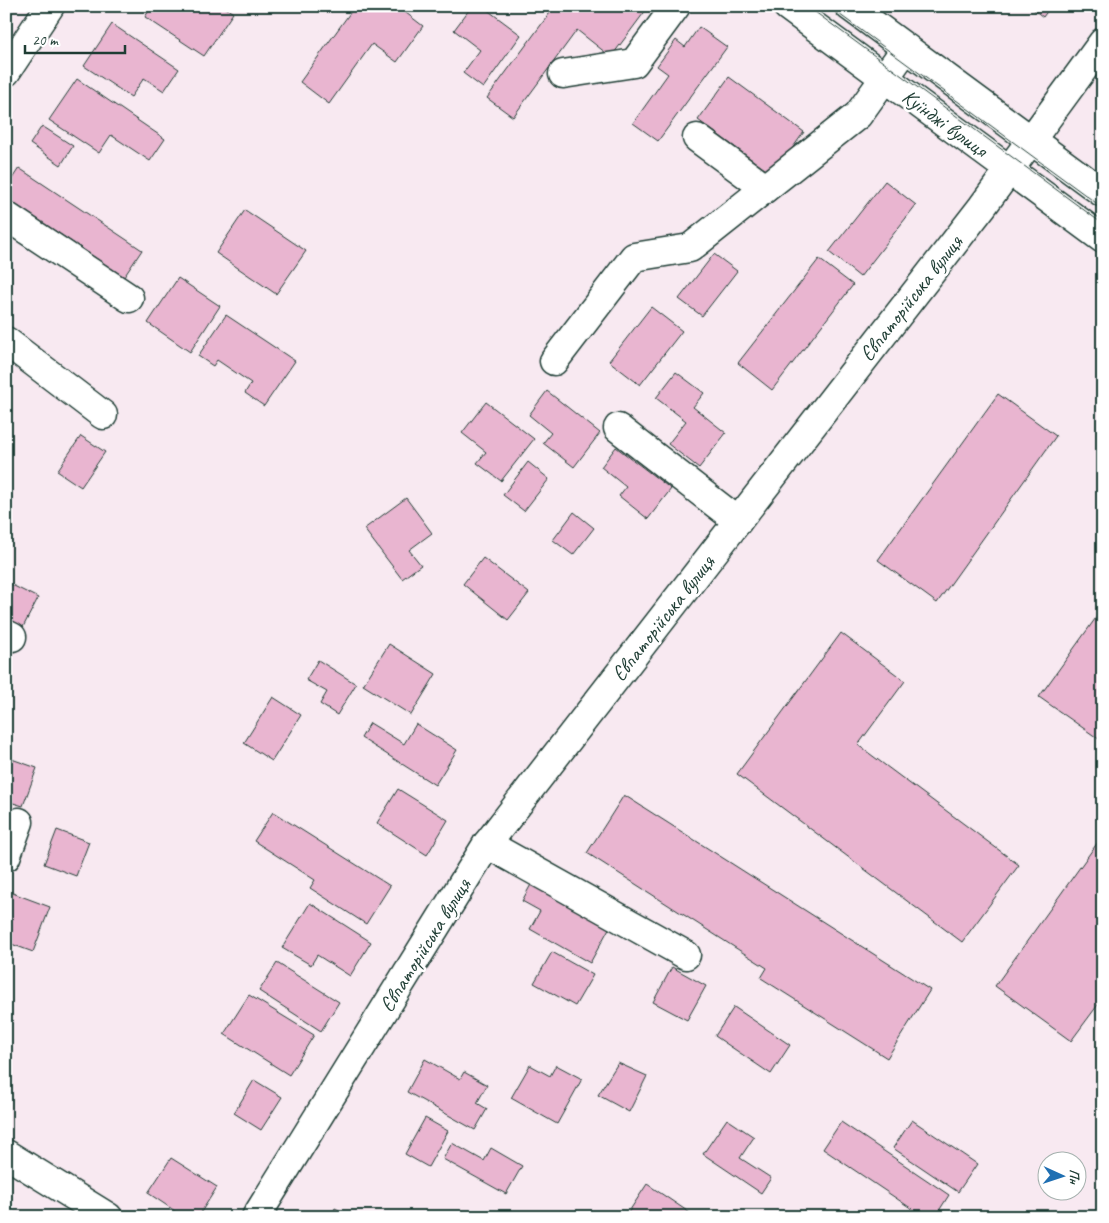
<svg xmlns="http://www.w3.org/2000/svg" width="1109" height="1223" viewBox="0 0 1109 1223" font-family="Caveat,sans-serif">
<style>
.building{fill:#e9b5d0;stroke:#1f3d34}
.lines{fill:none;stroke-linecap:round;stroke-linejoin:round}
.minor-casing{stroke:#1f3d34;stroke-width:31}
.major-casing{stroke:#1f3d34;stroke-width:31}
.minor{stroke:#fff;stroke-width:28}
.major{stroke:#fff;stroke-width:28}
.tram{stroke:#1f3d34;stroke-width:1}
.labels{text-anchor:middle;stroke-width:5;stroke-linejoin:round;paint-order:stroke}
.street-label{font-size:21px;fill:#1f3d34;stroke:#fff}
</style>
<rect width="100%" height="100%" fill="#f8e9f1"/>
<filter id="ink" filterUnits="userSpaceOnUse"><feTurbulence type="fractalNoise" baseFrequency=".02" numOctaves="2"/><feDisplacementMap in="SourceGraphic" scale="10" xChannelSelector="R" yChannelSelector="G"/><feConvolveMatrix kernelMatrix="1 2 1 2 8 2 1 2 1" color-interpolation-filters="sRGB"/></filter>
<g filter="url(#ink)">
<!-- building -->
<g class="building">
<path d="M 152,6 L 223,6 L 233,13 L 204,56 L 145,17 Z"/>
<path d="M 355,6 L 397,6 L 423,26 L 397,62 L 372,44 L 329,104 L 300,82 Z"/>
<path d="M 472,6 L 482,6 L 521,35 L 483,88 L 463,73 L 480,50 L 454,30 Z"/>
<path d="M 555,6 L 649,6 L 611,57 L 577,30 L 513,117 L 487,98 Z"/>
<path d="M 1029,6 L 1051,6 L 1043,17 Z"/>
<path d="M 112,24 L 179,69 L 164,91 L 144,78 L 131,97 L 84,66 Z"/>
<path d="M 699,27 L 727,47 L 658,141 L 633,123 L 668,74 L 657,66 L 676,40 L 685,47 Z"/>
<path d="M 729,77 L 804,132 L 773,175 L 698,120 Z"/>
<path d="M 77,79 L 165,139 L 150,161 L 111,135 L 99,153 L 49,120 Z"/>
<path d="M 42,126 L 73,146 L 61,165 L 30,144 Z"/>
<path d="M 19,168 L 142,250 L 124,277 L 6,198 L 6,188 Z"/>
<path d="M 885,181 L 916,205 L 860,277 L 829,252 Z"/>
<path d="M 245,210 L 306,251 L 276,294 L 216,253 Z"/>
<path d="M 714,254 L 737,271 L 702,316 L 679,299 Z"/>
<path d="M 819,259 L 853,285 L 772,390 L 738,363 Z"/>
<path d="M 178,278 L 220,306 L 190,352 L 148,323 Z"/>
<path d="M 651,307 L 682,331 L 640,385 L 609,361 Z"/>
<path d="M 226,315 L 295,361 L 264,406 L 245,393 L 251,383 L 217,360 L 213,366 L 198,356 Z"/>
<path d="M 676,372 L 704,393 L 693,407 L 726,433 L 699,468 L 668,444 L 686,421 L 656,398 Z"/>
<path d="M 547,391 L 600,433 L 574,467 L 543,443 L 551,433 L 529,415 Z"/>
<path d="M 998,394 L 1056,436 L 937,603 L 878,560 Z"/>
<path d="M 486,402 L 534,439 L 501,481 L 477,463 L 486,452 L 462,433 Z"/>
<path d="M 81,436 L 105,452 L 81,487 L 57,471 Z"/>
<path d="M 616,447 L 671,489 L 648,519 L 619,496 L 626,487 L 601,467 Z"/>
<path d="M 528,462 L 549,479 L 524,511 L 503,495 Z"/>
<path d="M 406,498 L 432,533 L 409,550 L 421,565 L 402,579 L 364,529 Z"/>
<path d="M 574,512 L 594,528 L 573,555 L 553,540 Z"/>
<path d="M 483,558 L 529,593 L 508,620 L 463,584 Z"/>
<path d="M 6,582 L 38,598 L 22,629 L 6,621 Z"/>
<path d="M 1103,608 L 1103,742 L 1039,697 Z"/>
<path d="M 841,633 L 905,681 L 858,745 L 1019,865 L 962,942 L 737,774 Z"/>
<path d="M 389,644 L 436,674 L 411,715 L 363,685 Z"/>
<path d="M 318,660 L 356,684 L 337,715 L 320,704 L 327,692 L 306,680 Z"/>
<path d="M 273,697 L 301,715 L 272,761 L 244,743 Z"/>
<path d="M 370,723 L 404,744 L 416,724 L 457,750 L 435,785 L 361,738 Z"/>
<path d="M 6,757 L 37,768 L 23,806 L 10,802 L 6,811 Z"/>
<path d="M 398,789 L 448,820 L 427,855 L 377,823 Z"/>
<path d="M 624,795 L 930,990 L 887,1058 L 761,978 L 767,968 L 587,853 Z"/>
<path d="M 273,812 L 390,886 L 366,924 L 310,888 L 315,880 L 254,841 Z"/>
<path d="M 57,830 L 89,842 L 76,876 L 44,864 Z"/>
<path d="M 1103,835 L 1103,998 L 1071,1041 L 995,986 Z"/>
<path d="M 534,879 L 612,923 L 590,963 L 530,929 L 540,911 L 522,901 Z"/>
<path d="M 10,892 L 50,907 L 33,952 L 6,942 L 6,902 Z"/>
<path d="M 310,903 L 371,942 L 350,976 L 317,955 L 311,965 L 282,948 Z"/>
<path d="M 552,952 L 593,975 L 575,1006 L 534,983 Z"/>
<path d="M 277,963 L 339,1002 L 321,1031 L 259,991 Z"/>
<path d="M 672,967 L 706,986 L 687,1020 L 653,1002 Z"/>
<path d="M 249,995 L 314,1035 L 289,1075 L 224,1034 Z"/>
<path d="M 734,1007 L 790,1045 L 771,1074 L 715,1036 Z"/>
<path d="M 425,1059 L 460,1079 L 464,1072 L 487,1085 L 477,1103 L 487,1109 L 475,1130 L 407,1092 Z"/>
<path d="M 618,1063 L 647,1076 L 629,1112 L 598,1095 Z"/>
<path d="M 530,1065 L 550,1076 L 556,1065 L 582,1079 L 557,1124 L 511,1098 Z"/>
<path d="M 254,1080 L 282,1097 L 261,1130 L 234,1113 Z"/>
<path d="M 425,1118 L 448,1131 L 428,1167 L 405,1154 Z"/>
<path d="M 727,1119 L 754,1137 L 740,1158 L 771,1178 L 761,1193 L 703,1154 Z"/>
<path d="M 912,1120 L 977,1164 L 958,1192 L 893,1148 Z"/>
<path d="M 841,1122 L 949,1195 L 935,1217 L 924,1217 L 823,1149 Z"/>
<path d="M 452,1143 L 484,1161 L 491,1148 L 522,1166 L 506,1194 L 443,1159 Z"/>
<path d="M 171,1158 L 217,1187 L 198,1217 L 184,1217 L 148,1193 Z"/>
<path d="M 647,1184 L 696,1217 L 633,1217 L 628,1213 Z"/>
<path d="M 335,1208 L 353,1217 L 331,1217 Z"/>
</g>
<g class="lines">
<defs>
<g id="minor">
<path d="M 6,72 L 50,6"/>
<path d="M 563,74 L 634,63 L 676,6"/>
<path d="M 697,138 L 765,188"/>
<path d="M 6,216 L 129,298"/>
<path d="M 6,341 L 103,415"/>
<path d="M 554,361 L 634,257 L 690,248 L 858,115 L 906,48"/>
<path d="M 618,428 L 738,521"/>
<path d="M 6,634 L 12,637"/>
<path d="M 487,844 L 686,955"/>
<path d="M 6,857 L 19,822"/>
<path d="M 6,1154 L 108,1217"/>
<path d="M 256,1217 L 487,844 L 982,207 L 1103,42"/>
</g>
<g id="major">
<path d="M 787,6 L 1103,239"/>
<path d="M 849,6 L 1103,193"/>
</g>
</defs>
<!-- minor casing -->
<use href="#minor" class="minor-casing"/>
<!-- major casing -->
<use href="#major" class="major-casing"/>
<!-- minor -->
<use href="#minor" class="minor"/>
<!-- major -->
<use href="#major" class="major"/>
<!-- tram -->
<g class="tram">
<path d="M 807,6 L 1103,224"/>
<path d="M 828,6 L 1103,208"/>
</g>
</g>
</g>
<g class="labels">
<!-- street labels -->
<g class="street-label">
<text transform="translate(945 123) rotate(36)" y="7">Куїнджі вулиця</text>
<text transform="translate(911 298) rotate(-52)" y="7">Євпаторійська вулиця</text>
<text transform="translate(663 618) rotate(-52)" y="7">Євпаторійська вулиця</text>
<text transform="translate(425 945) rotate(-58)" y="7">Євпаторійська вулиця</text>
</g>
</g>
<!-- margin -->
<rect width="1109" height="1223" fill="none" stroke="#fff" stroke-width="25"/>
<rect x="12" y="12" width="1084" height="1198" fill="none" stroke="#1f3d34" stroke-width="2" filter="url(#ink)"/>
<!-- north arrow -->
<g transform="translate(1062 1176) rotate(93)"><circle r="24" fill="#ffffff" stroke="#a5b1ae"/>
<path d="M0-4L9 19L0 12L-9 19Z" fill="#1f6fb2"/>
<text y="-8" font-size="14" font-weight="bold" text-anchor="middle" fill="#1f3d34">Пн</text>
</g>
<!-- scale -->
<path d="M25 45v8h100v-8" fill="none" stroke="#1f3d34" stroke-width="2.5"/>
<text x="32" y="45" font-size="15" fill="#1f3d34" stroke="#ffffff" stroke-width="4" paint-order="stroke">20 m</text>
</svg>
